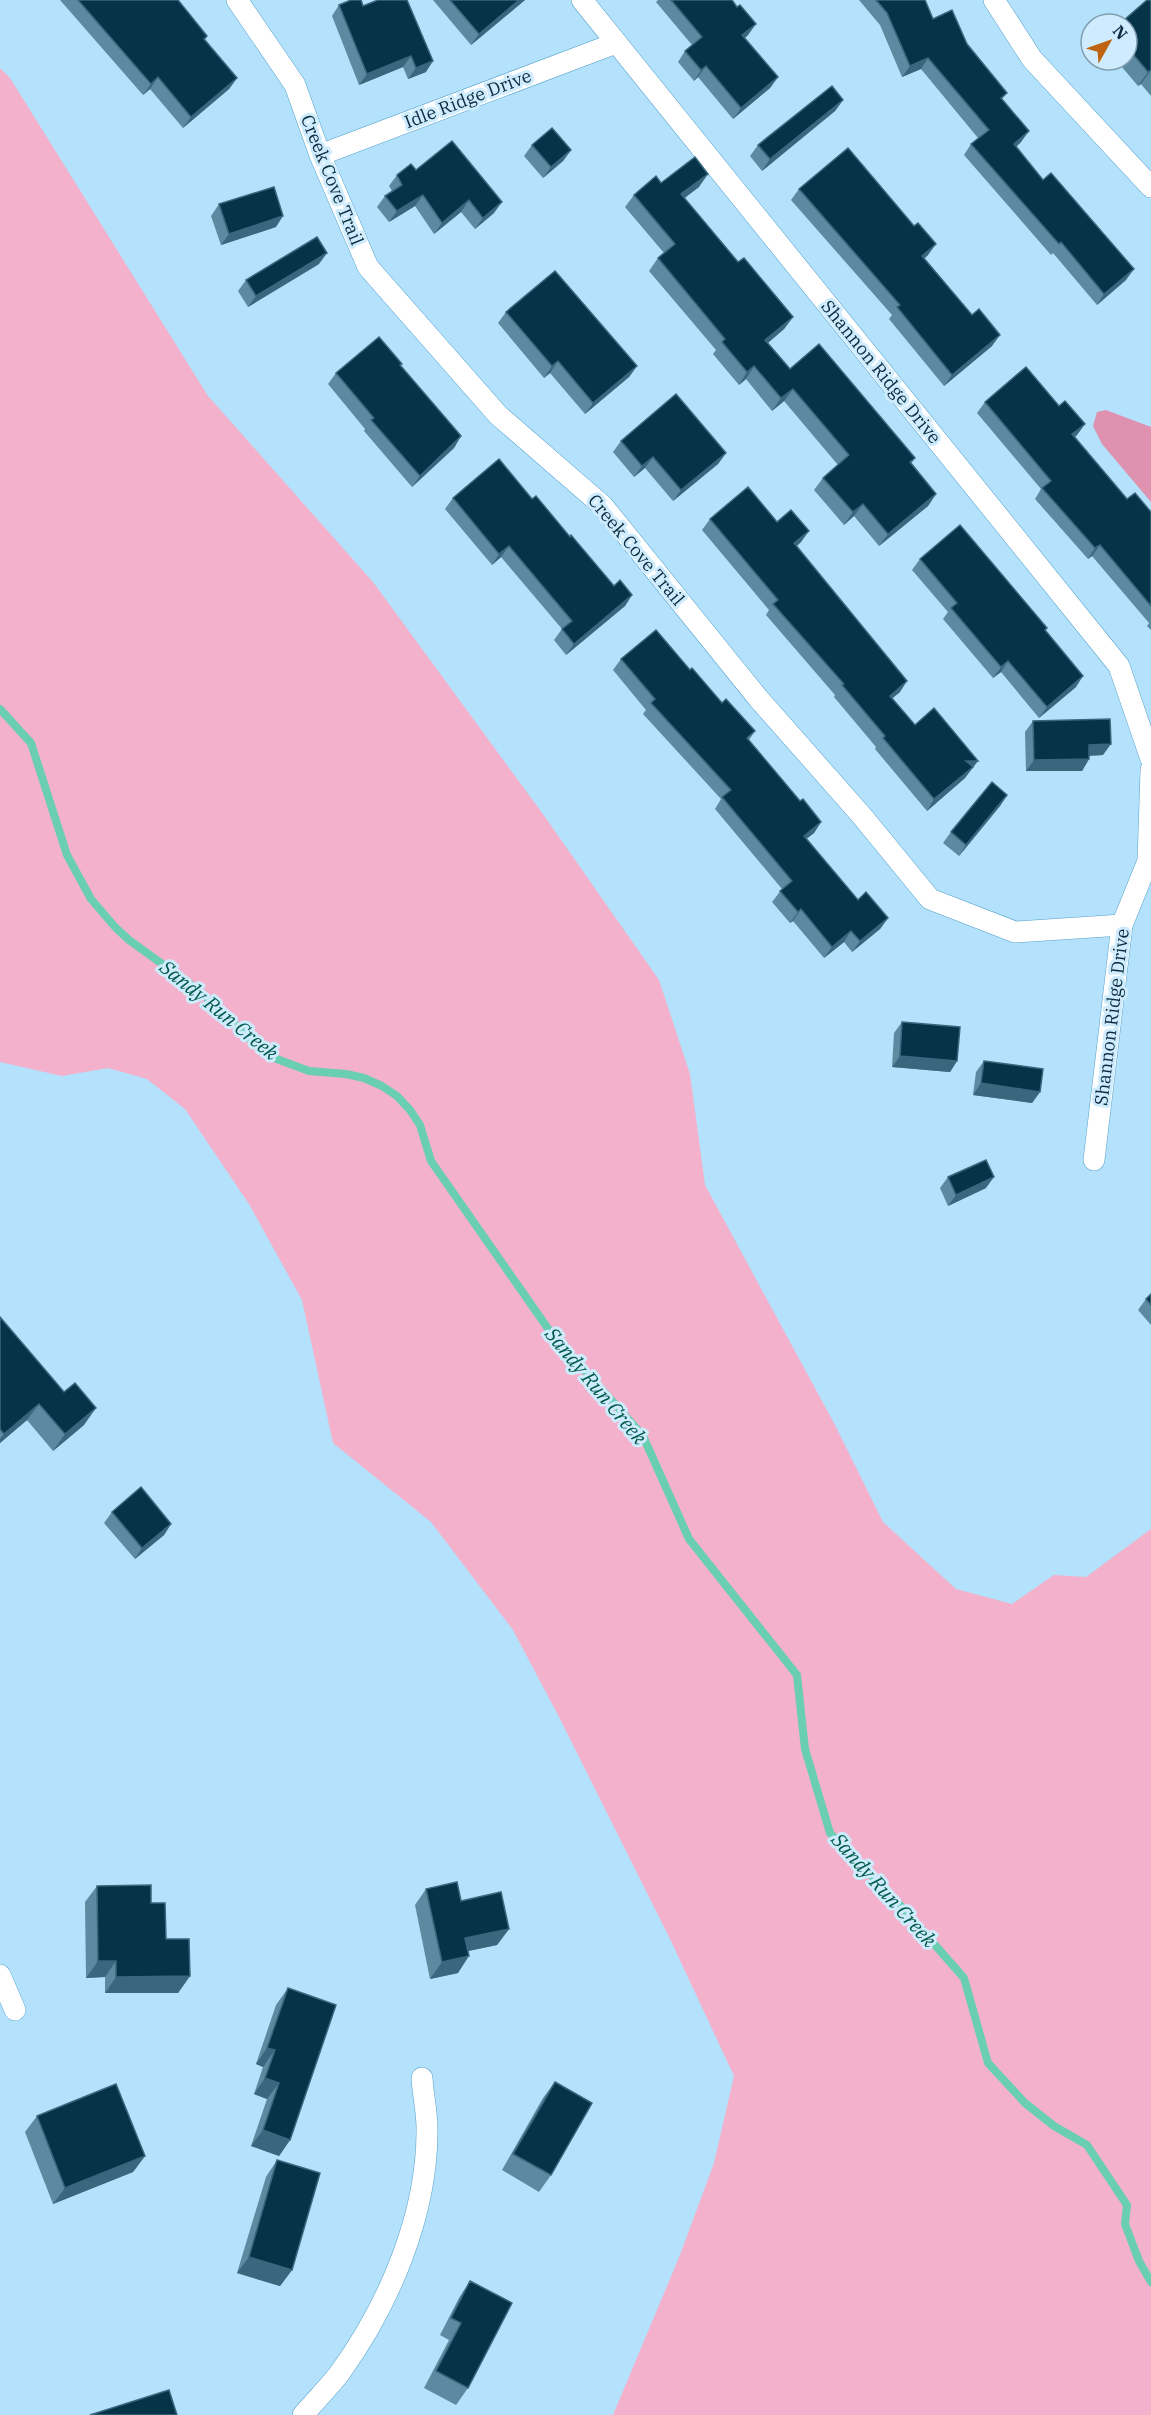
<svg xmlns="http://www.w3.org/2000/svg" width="1151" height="2415" viewBox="0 0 1151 2415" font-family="'IBM Plex Serif',serif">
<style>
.green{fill:#f4b1cb}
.forest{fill:#df91b0}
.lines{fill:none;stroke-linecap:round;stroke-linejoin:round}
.stream{stroke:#6aceb3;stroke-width:8}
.minor-casing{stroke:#55a2cc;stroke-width:22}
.minor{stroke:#fff;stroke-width:21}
.wall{fill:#5c8aa1}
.shaded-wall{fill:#3a677d}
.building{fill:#053347;stroke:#3a677d;stroke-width:1.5}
.labels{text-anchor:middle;stroke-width:6;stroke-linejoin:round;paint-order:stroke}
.street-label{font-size:18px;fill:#0a2c3d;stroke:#ceecfd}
.water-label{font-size:20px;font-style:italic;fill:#005948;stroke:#ceecfd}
</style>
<rect width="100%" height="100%" fill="#b4e1fb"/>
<!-- green -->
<path class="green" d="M 0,68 L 10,78 L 208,396 L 373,582 L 545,817 L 659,980 L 690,1074 L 705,1185 L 835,1425 L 883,1522 L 956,1589 L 1012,1604 L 1054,1575 L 1086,1577 L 1151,1529 L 1151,2415 L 613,2415 L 680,2255 L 714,2163 L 734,2076 L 671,1941 L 559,1717 L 513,1630 L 431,1522 L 333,1443 L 302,1300 L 249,1204 L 185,1109 L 147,1079 L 108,1068 L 62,1076 L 0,1062 Z"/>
<!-- forest -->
<path class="forest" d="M 1106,410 L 1151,427 L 1151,502 L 1102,444 L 1093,426 L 1097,412 Z"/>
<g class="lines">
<!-- stream -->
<path class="stream" d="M 0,709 L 31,743 L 67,855 L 91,899 L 115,927 L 129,940 L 190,984 L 219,1008 L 259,1048 L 274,1058 L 309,1071 L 346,1074 L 364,1078 L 382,1086 L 397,1096 L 410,1110 L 420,1125 L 431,1161 L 549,1330 L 643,1436 L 689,1539 L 797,1675 L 805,1749 L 830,1833 L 899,1904 L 964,1978 L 988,2063 L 1025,2103 L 1054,2126 L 1087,2145 L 1127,2205 L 1125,2224 L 1139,2261 L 1151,2282"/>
<defs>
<g id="minor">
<path d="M 237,0 L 295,85 L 320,155 L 368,267 L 498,415 L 603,506 L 758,698 L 862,816 L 930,899 L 1015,932 L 1122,925"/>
<path d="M 582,0 L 1119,666 L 1151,759"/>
<path d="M 994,0 L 1032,59 L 1151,187"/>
<path d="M 320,155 L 616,43"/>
<path d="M 1094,1160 L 1122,925 L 1148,861 L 1151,770"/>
<path d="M 0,1975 L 15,2010"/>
<path d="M 303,2415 C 315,2401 328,2388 339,2374 C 389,2305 428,2214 427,2128 C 427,2112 423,2095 422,2078"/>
</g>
</defs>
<!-- minor casing -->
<use href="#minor" class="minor-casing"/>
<!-- minor -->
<use href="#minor" class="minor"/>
</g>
<!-- wall -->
<g class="wall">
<path d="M 60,0 L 178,0 L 207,36 L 205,40 L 237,78 L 229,89 L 183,128 L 150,89 L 143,95 Z"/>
<path d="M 433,0 L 525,0 L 471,45 Z"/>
<path d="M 658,0 L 732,0 L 748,35 L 745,38 L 778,77 L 770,88 L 733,119 L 698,77 L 694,81 L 678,62 L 685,51 L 692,45 L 656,2 Z"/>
<path d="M 859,0 L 925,0 L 933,19 L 967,44 L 1007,93 L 1002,99 L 1021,142 L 1016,147 L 1126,280 L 1097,305 L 1053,253 L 1051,255 L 964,155 L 971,144 L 978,138 L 921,69 L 902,77 L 880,25 Z"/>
<path d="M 1151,0 L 1151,96 L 1141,84 L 1138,86 L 1116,60 L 1127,60 L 1127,24 L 1120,24 L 1123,21 Z"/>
<path d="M 339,5 L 363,6 L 426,72 L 408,79 L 403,67 L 359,85 L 332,16 Z"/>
<path d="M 843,100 L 835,111 L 762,171 L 750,156 L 758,145 Z"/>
<path d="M 532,145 L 571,150 L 563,161 L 543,178 L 524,156 Z"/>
<path d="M 416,170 L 494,213 L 475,229 L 461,212 L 434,234 L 415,206 L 389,222 L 377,207 L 385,196 L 392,191 L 389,186 L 397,175 Z"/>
<path d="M 661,183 L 699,187 L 684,198 L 738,262 L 793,317 L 784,329 L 768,343 L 790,369 L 915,458 L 911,464 L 936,494 L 928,506 L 879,546 L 854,516 L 844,525 L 814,490 L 823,478 L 838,465 L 784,401 L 772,411 L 746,379 L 739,385 L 713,354 L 716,350 L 649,271 L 658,258 L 664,253 L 625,207 L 634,195 Z"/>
<path d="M 799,189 L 928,255 L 924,259 L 992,346 L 944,386 L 889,319 L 892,315 L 791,200 Z"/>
<path d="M 219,204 L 276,227 L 221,245 L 211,216 Z"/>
<path d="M 319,264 L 248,307 L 238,291 L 246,280 Z"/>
<path d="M 506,312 L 637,366 L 629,377 L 585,414 L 550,373 L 544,378 L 498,323 Z"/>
<path d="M 400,366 L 461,436 L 454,448 L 412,487 L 364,431 L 365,429 L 328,384 L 336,373 Z"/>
<path d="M 985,402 L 1059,406 L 1085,424 L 1075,437 L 1127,499 L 1151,512 L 1151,630 L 1147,626 L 1149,623 L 1092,556 L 1088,559 L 1035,499 L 1041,489 L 977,413 Z"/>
<path d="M 621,441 L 726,453 L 718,464 L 673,501 L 645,468 L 634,477 L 613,452 Z"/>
<path d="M 453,498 L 532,499 L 570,537 L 614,586 L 632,595 L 625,606 L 566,655 L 554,640 L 562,629 L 501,557 L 492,565 L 445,509 Z"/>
<path d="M 710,519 L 777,522 L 801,542 L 797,546 L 900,692 L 892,698 L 915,725 L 970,772 L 969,772 L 965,778 L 927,811 L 875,749 L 876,747 L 834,697 L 835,695 L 766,615 L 769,610 L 702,530 Z"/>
<path d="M 920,559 L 1046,631 L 1076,687 L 1039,718 L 1001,672 L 993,678 L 943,619 L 948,612 L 912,570 Z"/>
<path d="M 621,659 L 690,670 L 722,703 L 755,731 L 749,740 L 800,801 L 821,822 L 814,833 L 806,839 L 858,900 L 888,918 L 880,929 L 852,952 L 844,942 L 824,958 L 793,921 L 790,923 L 772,902 L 782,889 L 715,809 L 721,799 L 643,714 L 646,710 L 613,670 Z"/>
<path d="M 1033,721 L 1103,755 L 1089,756 L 1089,759 L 1082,771 L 1026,771 L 1025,732 Z"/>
<path d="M 1007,795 L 1000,806 L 959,856 L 943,843 L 951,832 Z"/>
<path d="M 902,1022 L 957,1061 L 950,1072 L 892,1067 L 894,1033 Z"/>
<path d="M 984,1061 L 1040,1092 L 1032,1103 L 973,1095 L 976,1072 Z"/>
<path d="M 948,1177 L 986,1188 L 948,1206 L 940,1188 Z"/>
<path d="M 1151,1294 L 1151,1325 L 1138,1310 L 1146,1299 Z"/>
<path d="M 0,1317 L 84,1425 L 53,1451 L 27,1420 L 0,1443 Z"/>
<path d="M 112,1512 L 171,1524 L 164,1535 L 135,1559 L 104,1523 Z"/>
<path d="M 97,1886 L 151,1903 L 166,1939 L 190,1976 L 178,1993 L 105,1993 L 105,1977 L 86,1978 L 85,1902 Z"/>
<path d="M 426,1889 L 461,1901 L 509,1929 L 497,1945 L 468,1951 L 458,1973 L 430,1979 L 415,1905 Z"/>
<path d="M 288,1988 L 290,2140 L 279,2156 L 251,2146 L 267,2099 L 254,2094 L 263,2067 L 256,2064 L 276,2005 Z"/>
<path d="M 555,2082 L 551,2175 L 539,2192 L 502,2170 L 543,2098 Z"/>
<path d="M 37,2116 L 145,2156 L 133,2172 L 53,2204 L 25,2132 Z"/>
<path d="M 277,2160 L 292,2270 L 280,2286 L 237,2273 L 266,2177 Z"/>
<path d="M 470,2281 L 468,2388 L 456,2405 L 424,2388 L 449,2340 L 440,2335 L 459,2298 Z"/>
</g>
<!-- shaded-wall -->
<g class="shaded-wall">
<path d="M 519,0 L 525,0 L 471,45 L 479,34 Z"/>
<path d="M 756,24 L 748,35 L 735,46 L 742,35 Z"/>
<path d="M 411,56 L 403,67 L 359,85 L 367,74 Z"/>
<path d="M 928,58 L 921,69 L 902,77 L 910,66 Z"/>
<path d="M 433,61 L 426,72 L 408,79 L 416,68 Z"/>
<path d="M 706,66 L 698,77 L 694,81 L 701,70 Z"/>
<path d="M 1151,70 L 1141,84 L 1138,86 L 1148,72 Z"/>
<path d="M 158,77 L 150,89 L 143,95 L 151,84 Z"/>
<path d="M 778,77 L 770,88 L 733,119 L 741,108 Z"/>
<path d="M 237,78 L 229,89 L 183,128 L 191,117 Z"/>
<path d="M 843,100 L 835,111 L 762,171 L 770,159 Z"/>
<path d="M 1029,131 L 1021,142 L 1006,156 L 1014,144 Z"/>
<path d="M 571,150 L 563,161 L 543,178 L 551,167 Z"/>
<path d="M 708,174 L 699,187 L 673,207 L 681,194 Z"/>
<path d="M 423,195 L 415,206 L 389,222 L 397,211 Z"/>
<path d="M 469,200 L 461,212 L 434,234 L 442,223 Z"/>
<path d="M 502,202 L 494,213 L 475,229 L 483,218 Z"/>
<path d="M 283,216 L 276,227 L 221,245 L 229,234 Z"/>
<path d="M 936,244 L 928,255 L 914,267 L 922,256 Z"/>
<path d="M 327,253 L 319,264 L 248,307 L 256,296 Z"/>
<path d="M 1134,269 L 1126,280 L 1097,305 L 1104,294 Z"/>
<path d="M 793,317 L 784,329 L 757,352 L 765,340 Z"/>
<path d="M 1000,335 L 992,346 L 944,386 L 952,375 Z"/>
<path d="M 558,361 L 550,373 L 544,378 L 552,366 Z"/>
<path d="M 637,366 L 629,377 L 585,414 L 593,403 Z"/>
<path d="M 754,366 L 746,379 L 739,385 L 747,372 Z"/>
<path d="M 793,389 L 784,401 L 772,411 L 781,398 Z"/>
<path d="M 1085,424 L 1077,435 L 1065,445 L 1072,434 Z"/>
<path d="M 461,436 L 454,448 L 412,487 L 420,476 Z"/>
<path d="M 726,453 L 718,464 L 673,501 L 681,490 Z"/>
<path d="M 653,457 L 645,468 L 634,477 L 642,466 Z"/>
<path d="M 936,494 L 928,506 L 879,546 L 888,534 Z"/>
<path d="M 863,504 L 854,516 L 844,525 L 853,512 Z"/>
<path d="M 809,531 L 801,542 L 787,554 L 794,543 Z"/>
<path d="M 1100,545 L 1092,556 L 1088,559 L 1095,548 Z"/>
<path d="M 509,546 L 501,557 L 492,565 L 499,554 Z"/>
<path d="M 632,595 L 625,606 L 566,655 L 574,644 Z"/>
<path d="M 1008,661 L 1001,672 L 993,678 L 1001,667 Z"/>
<path d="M 1083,676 L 1076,687 L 1039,718 L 1047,707 Z"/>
<path d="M 907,681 L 900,692 L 882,707 L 890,696 Z"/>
<path d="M 1111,744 L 1103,755 L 1081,756 L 1089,745 Z"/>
<path d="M 1089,759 L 1082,771 L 1026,771 L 1034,760 Z"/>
<path d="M 966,761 L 978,761 L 965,778 L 927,811 L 934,799 Z"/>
<path d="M 1007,795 L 1000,806 L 959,856 L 966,845 Z"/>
<path d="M 821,822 L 814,833 L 796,847 L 804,836 Z"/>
<path d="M 801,909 L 793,921 L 790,923 L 798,912 Z"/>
<path d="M 888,918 L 880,929 L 852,952 L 860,941 Z"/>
<path d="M 851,931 L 844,942 L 824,958 L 832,947 Z"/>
<path d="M 900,1056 L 957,1061 L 950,1072 L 892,1067 Z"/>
<path d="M 981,1083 L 1040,1092 L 1032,1103 L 973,1095 Z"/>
<path d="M 994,1177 L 986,1188 L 948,1206 L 956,1195 Z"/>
<path d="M 39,1404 L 27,1420 L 0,1443 L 0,1439 L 4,1434 Z"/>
<path d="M 96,1408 L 84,1425 L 53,1451 L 65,1434 Z"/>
<path d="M 171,1524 L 164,1535 L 135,1559 L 142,1548 Z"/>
<path d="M 509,1929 L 497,1945 L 454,1954 L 465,1938 Z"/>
<path d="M 469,1956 L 458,1973 L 430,1979 L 442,1962 Z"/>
<path d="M 98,1961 L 116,1961 L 105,1977 L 86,1978 Z"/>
<path d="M 190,1976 L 178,1993 L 105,1993 L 116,1977 Z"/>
<path d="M 267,2048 L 275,2050 L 263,2067 L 256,2064 Z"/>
<path d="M 265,2078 L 279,2083 L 267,2099 L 254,2094 Z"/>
<path d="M 263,2130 L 290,2140 L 279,2156 L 251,2146 Z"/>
<path d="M 145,2156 L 133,2172 L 53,2204 L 65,2188 Z"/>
<path d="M 249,2257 L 292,2270 L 280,2286 L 237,2273 Z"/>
</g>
<!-- building -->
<g class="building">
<path d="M 78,0 L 178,0 L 207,36 L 204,39 L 237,78 L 191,117 L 158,77 L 151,84 Z"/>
<path d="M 351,0 L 361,0 L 363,6 L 378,0 L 407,0 L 433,61 L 416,68 L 411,56 L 367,74 L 339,5 Z"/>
<path d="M 450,0 L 519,0 L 479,34 Z"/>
<path d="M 671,0 L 732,0 L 737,7 L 740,5 L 756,24 L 742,35 L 778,77 L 741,108 L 706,66 L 701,70 L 685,51 L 702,37 Z"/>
<path d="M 876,0 L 925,0 L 933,19 L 952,10 L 967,44 L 1007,93 L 1001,98 L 1029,131 L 1014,144 L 1043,180 L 1051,173 L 1134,269 L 1104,294 L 1061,242 L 1059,244 L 971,144 L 989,130 L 928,58 L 910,66 L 887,13 Z"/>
<path d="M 1147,0 L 1151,0 L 1151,70 L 1148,72 L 1127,47 L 1127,39 L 1134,34 L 1127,26 L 1127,24 L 1126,24 L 1123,21 Z"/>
<path d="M 832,86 L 843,100 L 770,159 L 758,145 Z"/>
<path d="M 552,128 L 571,150 L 551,167 L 532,145 Z"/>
<path d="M 452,141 L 502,202 L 483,218 L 469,200 L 442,223 L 423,195 L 397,211 L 385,196 L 402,185 L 397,175 L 411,164 L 416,170 Z"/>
<path d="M 848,148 L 914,226 L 918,223 L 936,244 L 922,256 L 972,315 L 979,309 L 1000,335 L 952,375 L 897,307 L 900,305 L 799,189 Z"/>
<path d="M 695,157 L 708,174 L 681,194 L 738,262 L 744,258 L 793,317 L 765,340 L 790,369 L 819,344 L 915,458 L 910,462 L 936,494 L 888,534 L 863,504 L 853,512 L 823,478 L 849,455 L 793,389 L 781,398 L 754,366 L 747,372 L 722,342 L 725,339 L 658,258 L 675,244 L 634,195 L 656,176 L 661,183 Z"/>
<path d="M 274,187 L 283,216 L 229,234 L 219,204 Z"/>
<path d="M 317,237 L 327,253 L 256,296 L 246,280 Z"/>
<path d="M 555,271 L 637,366 L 593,403 L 558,361 L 552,366 L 506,312 Z"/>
<path d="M 379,337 L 402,364 L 400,365 L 461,436 L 420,476 L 371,420 L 374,418 L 336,373 Z"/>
<path d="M 1026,367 L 1059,406 L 1065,401 L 1085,424 L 1072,434 L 1127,499 L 1135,493 L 1151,512 L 1151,606 L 1100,545 L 1095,548 L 1042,488 L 1051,481 L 985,402 Z"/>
<path d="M 676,394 L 726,453 L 681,490 L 653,457 L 642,466 L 621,441 Z"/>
<path d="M 499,459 L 532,499 L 536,496 L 570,537 L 571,535 L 614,586 L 620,580 L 632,595 L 574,644 L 562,629 L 572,621 L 509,546 L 499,554 L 453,498 Z"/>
<path d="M 748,487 L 777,522 L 791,510 L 809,531 L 794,543 L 907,681 L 890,696 L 915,725 L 934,708 L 978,761 L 966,761 L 973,767 L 934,799 L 883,738 L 885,736 L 842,685 L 844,684 L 773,604 L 778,600 L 710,519 Z"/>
<path d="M 960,525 L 1047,628 L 1045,630 L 1083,676 L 1047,707 L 1008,661 L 1001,667 L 951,608 L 957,603 L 920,559 Z"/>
<path d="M 656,630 L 690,670 L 692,668 L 722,703 L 726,699 L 755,731 L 747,738 L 800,801 L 803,799 L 821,822 L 804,836 L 858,900 L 866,892 L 888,918 L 860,941 L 851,931 L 832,947 L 801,909 L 798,912 L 780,891 L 792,881 L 722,797 L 731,790 L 651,703 L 655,699 L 621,659 Z"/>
<path d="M 1110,719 L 1111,744 L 1089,745 L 1089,759 L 1034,760 L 1033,721 Z"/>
<path d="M 992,782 L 1007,795 L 966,845 L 951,832 Z"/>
<path d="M 902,1022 L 960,1027 L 957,1061 L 900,1056 Z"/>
<path d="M 984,1061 L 1043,1069 L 1040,1092 L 981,1083 Z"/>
<path d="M 986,1160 L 994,1177 L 956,1195 L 948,1177 Z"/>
<path d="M 1151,1294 L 1151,1305 L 1146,1299 Z"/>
<path d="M 0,1317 L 64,1392 L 75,1383 L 96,1408 L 65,1434 L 39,1404 L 4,1434 L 0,1429 Z"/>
<path d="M 141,1487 L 171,1524 L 142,1548 L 112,1512 Z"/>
<path d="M 457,1882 L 461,1901 L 501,1892 L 509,1929 L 465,1938 L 469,1956 L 442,1962 L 426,1889 Z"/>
<path d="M 151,1885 L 151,1903 L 165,1903 L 166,1939 L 189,1939 L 190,1976 L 116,1977 L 116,1961 L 98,1961 L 97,1886 Z"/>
<path d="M 288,1988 L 336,2005 L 290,2140 L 263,2130 L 279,2083 L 265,2078 L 275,2050 L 267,2048 Z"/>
<path d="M 555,2082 L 592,2103 L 551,2175 L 513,2154 Z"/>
<path d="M 116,2084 L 145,2156 L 65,2188 L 37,2116 Z"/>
<path d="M 277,2160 L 320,2173 L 292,2270 L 249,2257 Z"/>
<path d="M 470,2281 L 512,2303 L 468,2388 L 436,2371 L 461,2323 L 451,2318 Z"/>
<path d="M 169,2390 L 177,2415 L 90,2415 Z"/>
</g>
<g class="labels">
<!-- street labels -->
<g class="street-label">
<text transform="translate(468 99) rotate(-21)" y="6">Idle Ridge Drive</text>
<text transform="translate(332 180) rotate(68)" y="6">Creek Cove Trail</text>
<text transform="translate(881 372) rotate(51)" y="6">Shannon Ridge Drive</text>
<text transform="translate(636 550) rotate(50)" y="6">Creek Cove Trail</text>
<text transform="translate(1112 1017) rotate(-83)" y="6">Shannon Ridge Drive</text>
</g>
<!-- water labels -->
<g class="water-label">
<text transform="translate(219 1010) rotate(39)" y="7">Sandy Run Creek</text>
<text transform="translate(596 1386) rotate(50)" y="7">Sandy Run Creek</text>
<text transform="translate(884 1890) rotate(48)" y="7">Sandy Run Creek</text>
</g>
</g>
<!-- north arrow -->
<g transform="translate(1109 42) rotate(50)"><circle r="28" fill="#ceecfd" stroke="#809fb0" stroke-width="1.5"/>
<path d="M0-4.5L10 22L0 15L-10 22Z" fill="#bf6311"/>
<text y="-9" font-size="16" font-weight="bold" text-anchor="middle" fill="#0a2c3d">N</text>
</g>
</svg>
